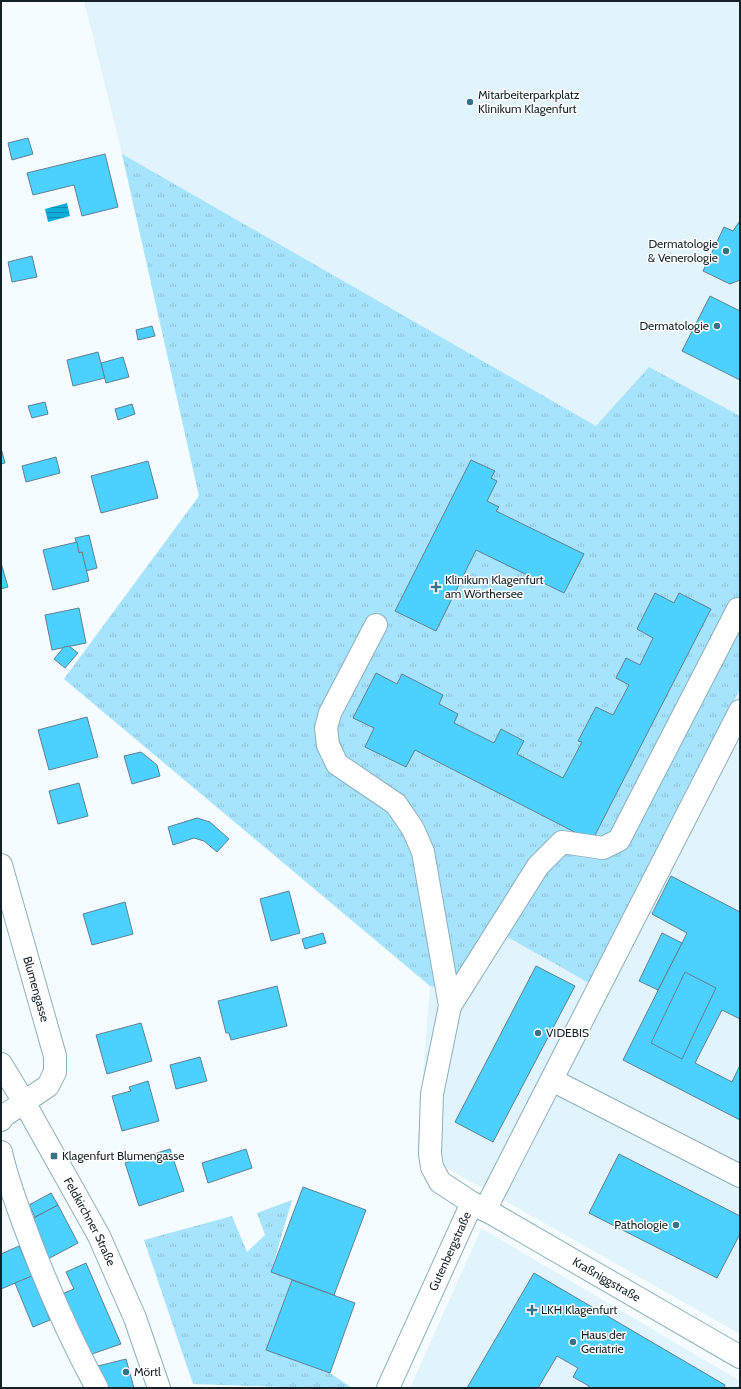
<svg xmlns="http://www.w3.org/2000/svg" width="741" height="1389" viewBox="0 0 741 1389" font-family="Cabin,sans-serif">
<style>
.built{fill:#e1f3fb}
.park{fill:url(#park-tufts)}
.water{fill:url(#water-rules)}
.building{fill:#4cd0fe;stroke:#5f808e}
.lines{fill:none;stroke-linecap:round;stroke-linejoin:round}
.minor-casing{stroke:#8cafbd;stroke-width:24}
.major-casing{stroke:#8cafbd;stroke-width:24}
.minor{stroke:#fff;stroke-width:22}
.major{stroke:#fff;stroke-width:22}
.poi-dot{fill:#36738a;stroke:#fff;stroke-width:1.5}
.labels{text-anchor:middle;stroke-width:3;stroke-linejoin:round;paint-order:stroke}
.poi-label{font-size:12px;fill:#142228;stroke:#fff;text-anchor:start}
.street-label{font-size:12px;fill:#142228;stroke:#fff}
</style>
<defs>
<pattern id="park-tufts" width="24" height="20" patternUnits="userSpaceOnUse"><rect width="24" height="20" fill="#a6e3fc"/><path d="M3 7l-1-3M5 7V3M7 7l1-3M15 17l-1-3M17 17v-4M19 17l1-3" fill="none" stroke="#8ec2d8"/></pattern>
<pattern id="water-rules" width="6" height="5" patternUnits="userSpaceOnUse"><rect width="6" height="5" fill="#0fadd9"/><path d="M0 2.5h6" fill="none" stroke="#0d8cb0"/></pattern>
</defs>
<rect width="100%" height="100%" fill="#f4fcff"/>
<!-- built -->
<g class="built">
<path d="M 84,1 L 740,1 L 740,1334 L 417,1151 L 430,986 L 64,679 L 199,496 L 122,154 Z"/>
<path d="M 481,1229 L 486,1231 L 740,1381 L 740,1388 L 410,1388 Z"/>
</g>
<!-- park -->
<g class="park">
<path d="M 122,154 L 596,426 L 649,367 L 740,416 L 740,689 L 589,983 L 504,935 L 471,991 L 430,986 L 64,679 L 199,496 Z"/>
<path d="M 292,1200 L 271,1272 L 292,1280 L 266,1350 L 330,1373 L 352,1388 L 311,1388 L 193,1384 L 144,1240 L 232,1216 L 247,1252 L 265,1235 L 257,1213 Z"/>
</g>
<!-- water -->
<path class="water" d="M 67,203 L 70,216 L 48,222 L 45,209 Z"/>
<!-- building -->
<g class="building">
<path d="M 28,138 L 33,154 L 12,160 L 8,143 Z"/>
<path d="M 105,154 L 118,207 L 82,216 L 74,185 L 33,195 L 27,173 Z"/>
<path d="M 739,222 L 740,223 L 740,280 L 730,284 L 703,271 L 724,227 L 733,231 Z"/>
<path d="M 32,256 L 37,277 L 12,282 L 8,262 Z"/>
<path d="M 710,296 L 740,311 L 740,380 L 682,351 Z"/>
<path d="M 152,326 L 155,336 L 138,340 L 136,330 Z"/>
<path d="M 98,352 L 105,378 L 73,386 L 67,360 Z"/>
<path d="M 123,357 L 129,377 L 106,383 L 101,363 Z"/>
<path d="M 45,402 L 48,414 L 32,418 L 28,406 Z"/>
<path d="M 132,404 L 135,414 L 118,420 L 115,409 Z"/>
<path d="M 1,448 L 5,463 L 1,464 Z"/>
<path d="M 56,457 L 60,473 L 26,482 L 22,466 Z"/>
<path d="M 471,460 L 495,471 L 491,478 L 497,481 L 487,501 L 499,507 L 496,511 L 584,554 L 564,593 L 476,550 L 436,631 L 395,611 Z"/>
<path d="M 148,461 L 158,498 L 101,513 L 91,476 Z"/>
<path d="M 89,535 L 97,568 L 86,571 L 82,552 L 79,553 L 75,538 Z"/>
<path d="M 77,542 L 79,553 L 82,552 L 89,581 L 53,590 L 43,550 Z"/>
<path d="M 1,563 L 8,587 L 1,589 Z"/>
<path d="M 655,593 L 674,603 L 679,593 L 711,609 L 592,841 L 415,750 L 406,767 L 365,747 L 374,728 L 353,718 L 376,673 L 397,684 L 402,674 L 443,695 L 439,704 L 458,714 L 454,723 L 494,743 L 501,729 L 524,741 L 517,754 L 563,778 L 582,742 L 578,741 L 596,707 L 613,715 L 629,685 L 616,678 L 626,658 L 640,665 L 653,638 L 637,629 Z"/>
<path d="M 79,608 L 86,643 L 52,650 L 45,615 Z"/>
<path d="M 69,646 L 78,653 L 65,668 L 54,659 L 64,647 Z"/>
<path d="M 87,717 L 98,757 L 49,770 L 38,730 Z"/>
<path d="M 141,752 L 157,765 L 160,776 L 132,784 L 124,756 Z"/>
<path d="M 79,783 L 88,816 L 58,824 L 49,791 Z"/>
<path d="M 197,818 L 210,822 L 229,839 L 217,852 L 204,841 L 194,838 L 173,845 L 168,827 Z"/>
<path d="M 671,876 L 740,912 L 740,1019 L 722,1010 L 695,1063 L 732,1082 L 740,1065 L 740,1120 L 623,1060 L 687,933 L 652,914 Z"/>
<path d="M 289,891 L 300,933 L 271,941 L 260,899 Z"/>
<path d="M 125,902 L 133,934 L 92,945 L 83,914 Z"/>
<path d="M 323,933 L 326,943 L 305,949 L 302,939 Z"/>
<path d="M 662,933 L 682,943 L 658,990 L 639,981 Z"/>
<path d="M 536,966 L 575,986 L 493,1142 L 455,1122 Z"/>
<path d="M 685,972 L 716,988 L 682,1059 L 651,1043 Z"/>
<path d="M 277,986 L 287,1026 L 231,1040 L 229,1033 L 226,1033 L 218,1001 Z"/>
<path d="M 141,1023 L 152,1061 L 107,1074 L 96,1035 Z"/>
<path d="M 200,1057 L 207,1081 L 176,1089 L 170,1065 Z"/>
<path d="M 148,1081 L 159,1121 L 122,1131 L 112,1096 L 131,1091 L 129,1087 Z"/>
<path d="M 170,1149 L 184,1191 L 139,1206 L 125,1163 Z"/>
<path d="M 246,1149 L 252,1168 L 208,1183 L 202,1163 Z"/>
<path d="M 619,1154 L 740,1216 L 740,1234 L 717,1278 L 589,1213 Z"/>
<path d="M 303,1187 L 366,1210 L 334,1295 L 271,1272 Z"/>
<path d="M 51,1193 L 58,1205 L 35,1217 L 29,1205 Z"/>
<path d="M 58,1205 L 78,1243 L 46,1260 L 30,1220 Z"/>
<path d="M 19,1246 L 32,1276 L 1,1289 L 1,1254 Z"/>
<path d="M 86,1263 L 121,1344 L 89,1355 L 62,1294 L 74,1289 L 66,1272 Z"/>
<path d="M 534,1273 L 725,1385 L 724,1388 L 588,1388 L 589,1386 L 573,1377 L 578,1368 L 557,1356 L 538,1388 L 467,1388 Z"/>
<path d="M 32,1276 L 50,1320 L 33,1327 L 15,1283 Z"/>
<path d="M 292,1280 L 355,1303 L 330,1373 L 266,1350 Z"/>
<path d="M 126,1359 L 134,1388 L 104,1388 L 94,1367 Z"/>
</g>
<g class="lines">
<defs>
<g id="minor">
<path id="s1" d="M 376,625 L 330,713 L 326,728 L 328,745 L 337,764 L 396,804 L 413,829 L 423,852 L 450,1006 L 432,1094 L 430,1154 L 432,1167 L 440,1182 L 472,1203 L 493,1214 L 740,1357"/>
<path id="s2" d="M 1,865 L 55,1056 L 55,1072 L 48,1086 L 5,1115 L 1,1120"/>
<path d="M 450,1006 L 538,866 L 562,842 L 603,848 L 619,840 L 738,609"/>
<path d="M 552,1080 L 740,1176"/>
<path d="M 1,1152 C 6,1176 15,1199 23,1222 C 44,1279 68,1335 97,1388"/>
<path d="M 485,1210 L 740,711"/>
<path id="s3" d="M 388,1388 L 472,1203"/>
</g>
<g id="major">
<path id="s4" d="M 1,1064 L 24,1102 L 99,1236 L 135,1318 L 159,1388"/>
</g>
</defs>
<!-- minor casing -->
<use href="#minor" class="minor-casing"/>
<!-- major casing -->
<use href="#major" class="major-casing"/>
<!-- minor -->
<use href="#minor" class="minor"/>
<!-- major -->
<use href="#major" class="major"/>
</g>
<!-- markers -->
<g class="poi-dot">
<circle cx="470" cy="102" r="4"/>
<circle cx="726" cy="251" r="4"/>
<circle cx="717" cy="326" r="4"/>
<path d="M434 581h4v4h4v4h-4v4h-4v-4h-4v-4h4z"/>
<circle cx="538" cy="1033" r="4"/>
<rect x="50" y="1152" width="8" height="8" rx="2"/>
<circle cx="676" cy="1225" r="4"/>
<path d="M530 1304h4v4h4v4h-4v4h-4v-4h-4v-4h4z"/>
<circle cx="573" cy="1342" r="4"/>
<circle cx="126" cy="1372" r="4"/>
</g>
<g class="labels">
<!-- poi labels -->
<g class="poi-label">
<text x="478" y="99">Mitarbeiterparkplatz<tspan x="478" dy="14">Klinikum Klagenfurt</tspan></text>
<text x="718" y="248" text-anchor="end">Dermatologie<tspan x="718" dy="14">&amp; Venerologie</tspan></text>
<text x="709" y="330" text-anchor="end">Dermatologie</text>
<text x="445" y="584">Klinikum Klagenfurt<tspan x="445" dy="14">am Wörthersee</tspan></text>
<text x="546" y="1037">VIDEBIS</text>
<text x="62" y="1160">Klagenfurt Blumengasse</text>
<text x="668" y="1229" text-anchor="end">Pathologie</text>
<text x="541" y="1314">LKH Klagenfurt</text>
<text x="581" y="1339">Haus der<tspan x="581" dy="14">Geriatrie</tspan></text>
<text x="134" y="1376">Mörtl</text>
</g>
<!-- street labels -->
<g class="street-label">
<text dy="4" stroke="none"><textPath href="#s2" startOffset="129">Blumengasse</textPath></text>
<text dy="4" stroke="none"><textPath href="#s4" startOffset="181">Feldkirchner Straße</textPath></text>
<text dy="4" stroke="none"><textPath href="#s3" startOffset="150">Gutenbergstraße</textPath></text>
<text dy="4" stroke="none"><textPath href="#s1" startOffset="809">Kraßniggstraße</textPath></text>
</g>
</g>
<!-- border -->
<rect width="741" height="1389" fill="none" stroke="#142228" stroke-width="4"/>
</svg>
